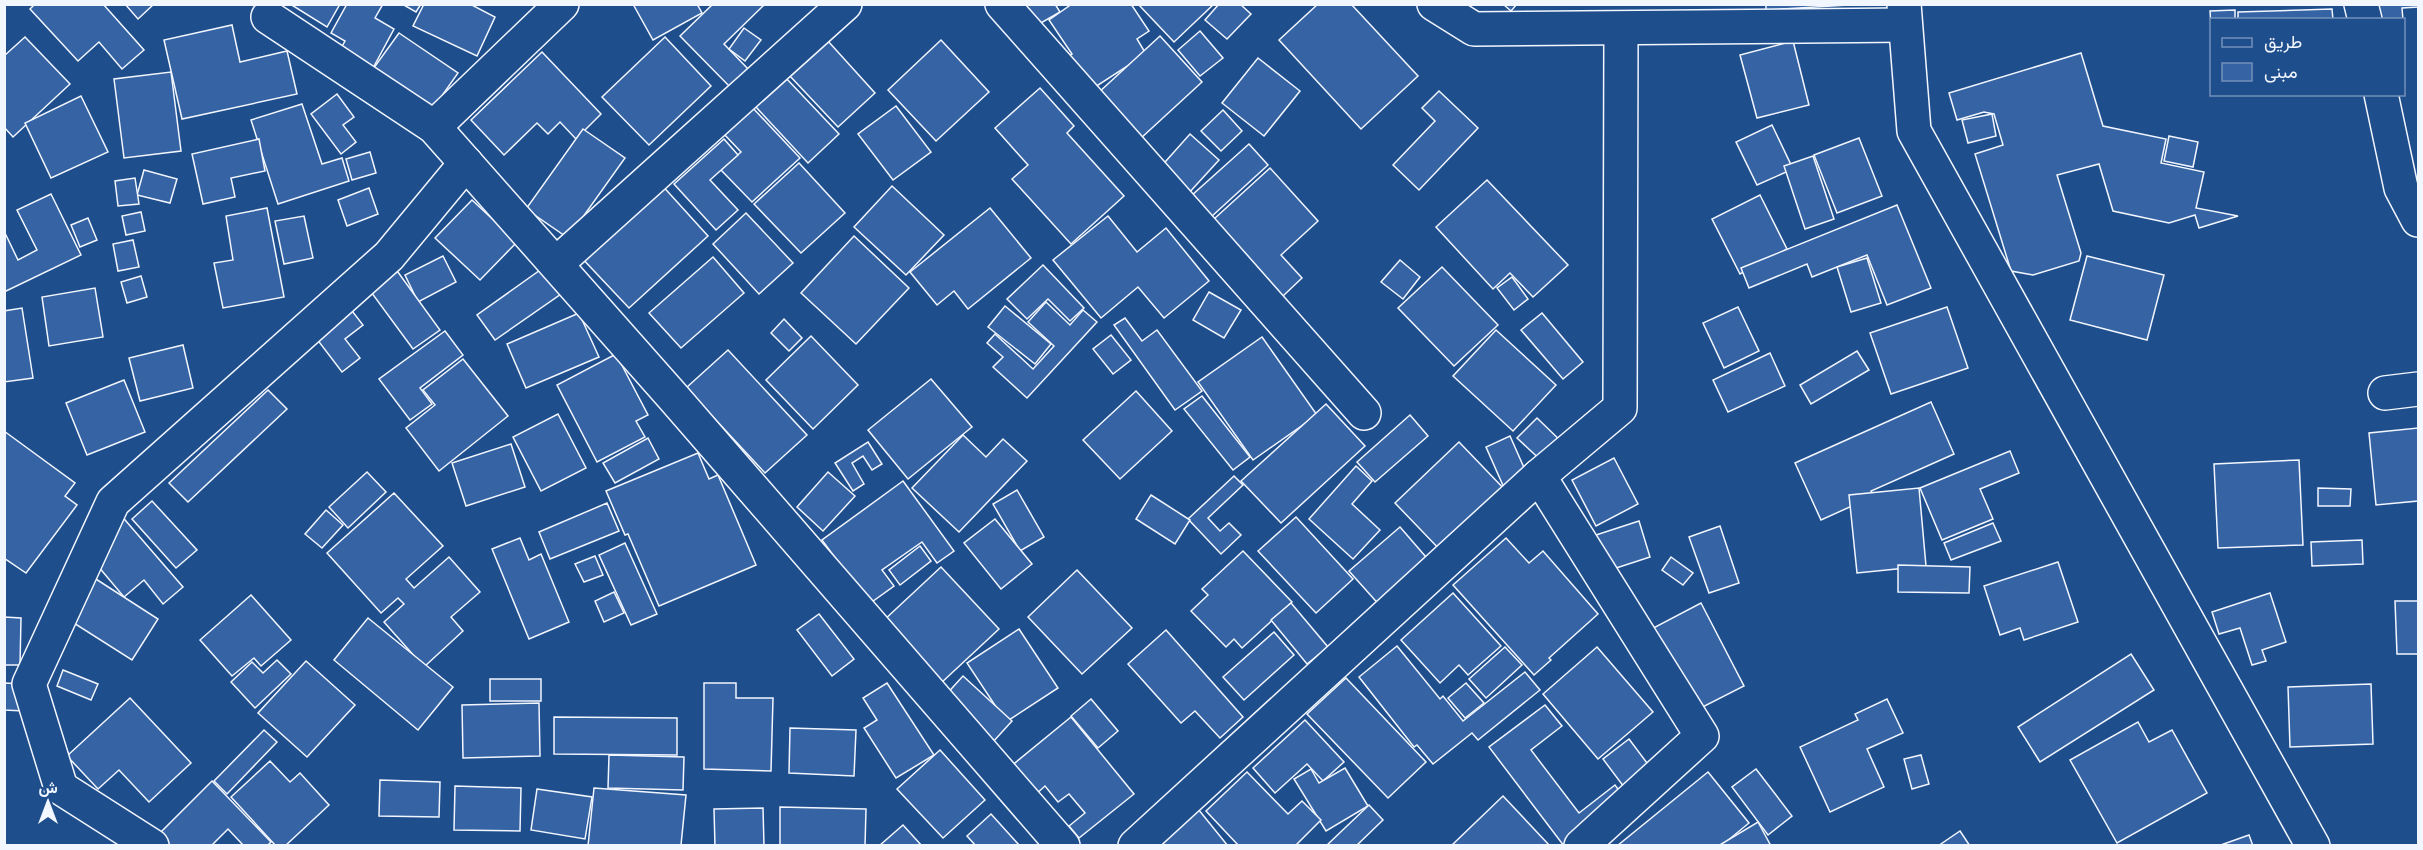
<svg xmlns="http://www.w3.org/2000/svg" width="2423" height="850" viewBox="0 0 2423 850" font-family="Figtree,Vazirmatn,sans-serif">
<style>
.building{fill:#3563a3;stroke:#f2f6ff;stroke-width:1.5}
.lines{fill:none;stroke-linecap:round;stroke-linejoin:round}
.minor-casing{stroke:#f2f6ff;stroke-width:36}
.tertiary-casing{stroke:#f2f6ff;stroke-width:36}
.minor{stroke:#1f4e8c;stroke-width:33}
.tertiary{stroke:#1f4e8c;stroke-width:33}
</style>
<rect width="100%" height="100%" fill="#1f4e8c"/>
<!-- building -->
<g class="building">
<path d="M 35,4 L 103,4 L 144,50 L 122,69 L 99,42 L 78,61 L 30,9 Z"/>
<path d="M 125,4 L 154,4 L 138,19 Z"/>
<path d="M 290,4 L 340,4 L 327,27 Z"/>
<path d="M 347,4 L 383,4 L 375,18 L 394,29 L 373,68 L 340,50 L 345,41 L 331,33 Z"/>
<path d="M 402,4 L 421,4 L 416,12 Z"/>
<path d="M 424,4 L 470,4 L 495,17 L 477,56 L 413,26 Z"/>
<path d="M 633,4 L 697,4 L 702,13 L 653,40 Z"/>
<path d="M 713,4 L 765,4 L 724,44 L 750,71 L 732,89 L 680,36 Z"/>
<path d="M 1021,4 L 1055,4 L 1060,12 L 1034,27 Z"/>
<path d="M 1072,4 L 1131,4 L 1149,31 L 1137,39 L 1146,54 L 1089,91 L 1067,57 L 1072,54 L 1049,20 Z"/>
<path d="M 1138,4 L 1214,4 L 1174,42 Z"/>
<path d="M 1219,4 L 1240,4 L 1251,14 L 1227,39 L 1205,20 Z"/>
<path d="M 1318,4 L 1351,4 L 1418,76 L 1361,129 L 1279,40 Z"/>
<path d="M 1503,4 L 1517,4 L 1511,11 Z"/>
<path d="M 1766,4 L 1865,4 L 1766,10 Z"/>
<path d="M 2363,4 L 2418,4 L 2418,7 L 2402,8 L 2403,20 L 2364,20 Z"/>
<path d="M 2332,9 L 2333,20 L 2238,20 L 2238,12 Z"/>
<path d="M 2235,10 L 2235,20 L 2212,20 L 2212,41 L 2210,11 Z"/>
<path d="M 232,25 L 240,62 L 287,51 L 297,94 L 182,119 L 164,40 Z"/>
<path d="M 744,28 L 761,40 L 745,61 L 729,49 Z"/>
<path d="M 1200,31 L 1223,58 L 1200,76 L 1178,50 Z"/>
<path d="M 399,33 L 458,73 L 432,110 L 373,69 Z"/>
<path d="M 1160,36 L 1202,82 L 1140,139 L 1097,94 Z"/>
<path d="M 25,37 L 70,84 L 13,137 L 4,127 L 4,56 Z"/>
<path d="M 665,37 L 711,86 L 649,145 L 602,97 Z"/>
<path d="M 827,40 L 875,93 L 838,127 L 789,75 Z"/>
<path d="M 941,40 L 989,92 L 936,141 L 888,90 Z"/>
<path d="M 1793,41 L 1809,105 L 1757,118 L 1740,55 Z"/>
<path d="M 542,52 L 601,114 L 576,139 L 560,122 L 548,134 L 537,123 L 504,155 L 471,120 Z"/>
<path d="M 2081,53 L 2103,126 L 2166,139 L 2161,163 L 2204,172 L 2196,208 L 2238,216 L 2199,228 L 2195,215 L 2169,223 L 2113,211 L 2099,164 L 2057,175 L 2081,253 L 2079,261 L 2033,275 L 2011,271 L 1975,154 L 2003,145 L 1994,114 L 1984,112 L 1957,120 L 1949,93 Z"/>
<path d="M 1258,58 L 1300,91 L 1264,136 L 1222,103 Z"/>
<path d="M 171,72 L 181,151 L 124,158 L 114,79 Z"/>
<path d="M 785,77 L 839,134 L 808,163 L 755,106 Z"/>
<path d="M 1040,88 L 1074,126 L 1067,133 L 1124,196 L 1071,244 L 1012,179 L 1028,165 L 995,128 Z"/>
<path d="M 1439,91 L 1478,128 L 1419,190 L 1393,165 L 1435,121 L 1422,108 Z"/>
<path d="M 337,94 L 354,117 L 343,125 L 356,142 L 341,154 L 311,114 Z"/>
<path d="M 81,96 L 108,152 L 51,178 L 25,123 Z"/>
<path d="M 302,104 L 322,164 L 342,158 L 349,181 L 278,204 L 251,120 Z"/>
<path d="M 751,106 L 800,158 L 752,202 L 721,170 L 741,152 L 723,133 Z"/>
<path d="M 896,106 L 931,152 L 893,180 L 858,134 Z"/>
<path d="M 1223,110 L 1242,131 L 1221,151 L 1201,131 Z"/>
<path d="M 1992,114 L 1996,136 L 1968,143 L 1962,120 Z"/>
<path d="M 1772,125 L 1793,169 L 1757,185 L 1736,142 Z"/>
<path d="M 583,129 L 625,158 L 568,238 L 526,209 Z"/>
<path d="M 1190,134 L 1219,160 L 1187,195 L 1158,170 Z"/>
<path d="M 2169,136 L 2198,142 L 2193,167 L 2164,161 Z"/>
<path d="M 1859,138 L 1882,196 L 1837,213 L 1814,155 Z"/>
<path d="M 259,139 L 265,171 L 231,178 L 235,197 L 203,204 L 192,154 Z"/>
<path d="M 724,139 L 738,155 L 710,180 L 738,210 L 716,230 L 674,184 Z"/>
<path d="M 1249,144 L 1268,165 L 1211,217 L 1191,196 Z"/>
<path d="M 370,152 L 376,173 L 352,180 L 346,159 Z"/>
<path d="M 1813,156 L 1834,219 L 1805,229 L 1784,166 Z"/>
<path d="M 799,163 L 845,213 L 801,253 L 754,204 Z"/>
<path d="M 1270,168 L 1318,221 L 1281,255 L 1302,278 L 1283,296 L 1214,219 Z"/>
<path d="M 144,170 L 177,179 L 170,203 L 137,195 Z"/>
<path d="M 135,178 L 139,204 L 118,206 L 115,181 Z"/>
<path d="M 1487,180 L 1568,265 L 1533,297 L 1510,273 L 1493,289 L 1436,227 Z"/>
<path d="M 659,182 L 708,236 L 629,308 L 579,255 Z"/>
<path d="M 892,186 L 944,235 L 906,275 L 854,227 Z"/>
<path d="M 369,188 L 378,214 L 347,226 L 338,200 Z"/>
<path d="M 51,194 L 81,255 L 4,292 L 4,231 L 18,260 L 37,250 L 17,210 Z"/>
<path d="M 1760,195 L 1787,249 L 1740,274 L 1712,219 Z"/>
<path d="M 472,200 L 517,242 L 480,280 L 435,238 Z"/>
<path d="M 1897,205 L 1931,288 L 1887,305 L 1867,255 L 1812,277 L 1807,264 L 1749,288 L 1741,268 Z"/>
<path d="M 267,208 L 284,297 L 223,308 L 214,263 L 233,260 L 226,216 Z"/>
<path d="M 990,208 L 1031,258 L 968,309 L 954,291 L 937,305 L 910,272 Z"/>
<path d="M 141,212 L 145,231 L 126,235 L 122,216 Z"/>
<path d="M 746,213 L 793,263 L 759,294 L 713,244 Z"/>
<path d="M 304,216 L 313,258 L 284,264 L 275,221 Z"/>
<path d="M 1108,216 L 1137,252 L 1166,228 L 1209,281 L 1164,318 L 1138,287 L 1101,318 L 1053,260 Z"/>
<path d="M 88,218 L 97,240 L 80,247 L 71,225 Z"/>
<path d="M 854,236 L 909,288 L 856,344 L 801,293 Z"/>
<path d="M 133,240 L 139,267 L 118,271 L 113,244 Z"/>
<path d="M 443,256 L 456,282 L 418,302 L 405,275 Z"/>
<path d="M 2087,256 L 2164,275 L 2147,340 L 2070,320 Z"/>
<path d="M 387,257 L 440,330 L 413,349 L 360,277 Z"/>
<path d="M 713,257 L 744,293 L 681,348 L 649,313 Z"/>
<path d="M 1867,258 L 1881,303 L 1851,312 L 1837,267 Z"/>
<path d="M 1400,260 L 1420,277 L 1403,299 L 1381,282 Z"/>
<path d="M 1043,265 L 1084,308 L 1070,321 L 1048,299 L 1027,319 L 1007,299 Z"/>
<path d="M 1442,267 L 1498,325 L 1454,366 L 1398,308 Z"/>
<path d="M 543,268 L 561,294 L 495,340 L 477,315 Z"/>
<path d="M 141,276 L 147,297 L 127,303 L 121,282 Z"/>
<path d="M 1512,277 L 1528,299 L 1514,310 L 1497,288 Z"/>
<path d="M 95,288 L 103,337 L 49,346 L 42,297 Z"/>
<path d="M 1209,292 L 1241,310 L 1224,338 L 1193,320 Z"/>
<path d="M 1046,302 L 1070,325 L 1083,310 L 1097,322 L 1027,398 L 993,367 L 1003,357 L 987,343 L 995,334 L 1033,369 L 1054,346 L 1028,322 Z"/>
<path d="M 1005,306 L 1051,344 L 1035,364 L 988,327 Z"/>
<path d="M 349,307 L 363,325 L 345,339 L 360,358 L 342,372 L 313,334 Z"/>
<path d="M 1738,307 L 1759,351 L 1724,368 L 1703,323 Z"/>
<path d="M 1947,307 L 1968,368 L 1891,394 L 1870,333 Z"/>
<path d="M 22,308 L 33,378 L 4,382 L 4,311 Z"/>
<path d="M 579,313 L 599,357 L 526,388 L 507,344 Z"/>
<path d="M 1542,313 L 1583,362 L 1563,379 L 1521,330 Z"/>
<path d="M 1125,318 L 1142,341 L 1157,330 L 1202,391 L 1175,410 L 1114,325 Z"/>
<path d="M 784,319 L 802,338 L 789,351 L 771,333 Z"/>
<path d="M 1496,330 L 1556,385 L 1513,431 L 1453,376 Z"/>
<path d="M 445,331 L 463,355 L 420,388 L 432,404 L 410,420 L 379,379 Z"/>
<path d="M 1111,335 L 1131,360 L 1113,374 L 1093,349 Z"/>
<path d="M 811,336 L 858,385 L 813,429 L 766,380 Z"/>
<path d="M 1262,337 L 1317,415 L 1253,460 L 1198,382 Z"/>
<path d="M 183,345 L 193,388 L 140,401 L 129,358 Z"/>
<path d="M 728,350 L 807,435 L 765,473 L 686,388 Z"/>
<path d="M 1857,351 L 1869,370 L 1811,404 L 1800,385 Z"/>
<path d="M 1770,353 L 1785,386 L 1728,412 L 1713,380 Z"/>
<path d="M 616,354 L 648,415 L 636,421 L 645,437 L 597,462 L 557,385 Z"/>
<path d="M 463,359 L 508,416 L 439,471 L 406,428 L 435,405 L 423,390 Z"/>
<path d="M 931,379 L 972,427 L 908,479 L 868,430 Z"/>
<path d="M 124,380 L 145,432 L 87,455 L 66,403 Z"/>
<path d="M 268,390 L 287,409 L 188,502 L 169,483 Z"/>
<path d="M 1136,391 L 1172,431 L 1120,479 L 1083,440 Z"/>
<path d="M 1202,396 L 1250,457 L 1233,470 L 1184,409 Z"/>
<path d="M 1931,402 L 1954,454 L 1871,491 L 1874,496 L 1821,520 L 1795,463 Z"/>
<path d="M 1326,404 L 1365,446 L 1281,523 L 1241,481 Z"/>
<path d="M 558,414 L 586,468 L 541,491 L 513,437 Z"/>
<path d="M 1410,415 L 1428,436 L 1375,482 L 1357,462 Z"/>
<path d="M 1537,418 L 1566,446 L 1547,466 L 1517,438 Z"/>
<path d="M 2418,428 L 2418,501 L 2376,505 L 2369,433 Z"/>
<path d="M 4,431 L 75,483 L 65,496 L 77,505 L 26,573 L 4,558 Z"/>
<path d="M 963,435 L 986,457 L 1003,439 L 1027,461 L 959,532 L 912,488 Z"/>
<path d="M 1510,436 L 1529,479 L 1505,490 L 1486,447 Z"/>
<path d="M 648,438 L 659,459 L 615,483 L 603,463 Z"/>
<path d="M 868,442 L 882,464 L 872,470 L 863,456 L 852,463 L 864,484 L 853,491 L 835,463 Z"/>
<path d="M 1459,442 L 1508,493 L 1444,554 L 1395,503 Z"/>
<path d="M 511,444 L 525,487 L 466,506 L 452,463 Z"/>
<path d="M 2010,451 L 2019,473 L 1980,489 L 1993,519 L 1942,540 L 1920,488 Z"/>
<path d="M 698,453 L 709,479 L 718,475 L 756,565 L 659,606 L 628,534 L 625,535 L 606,491 Z"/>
<path d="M 1614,458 L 1638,504 L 1596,526 L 1572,480 Z"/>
<path d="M 2299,460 L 2303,545 L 2218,548 L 2214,464 Z"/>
<path d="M 1356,466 L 1372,481 L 1352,504 L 1380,530 L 1353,559 L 1309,519 Z"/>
<path d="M 367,472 L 386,492 L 348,528 L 329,507 Z"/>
<path d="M 828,472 L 855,496 L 823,531 L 797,507 Z"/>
<path d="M 1234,476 L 1243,485 L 1208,518 L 1220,531 L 1229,523 L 1241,535 L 1221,554 L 1188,519 Z"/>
<path d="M 903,481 L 954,551 L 937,563 L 922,542 L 882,570 L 894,586 L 869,604 L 822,540 Z"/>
<path d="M 1919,488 L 1926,566 L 1857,573 L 1849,495 Z"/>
<path d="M 2318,488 L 2351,489 L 2350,506 L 2318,506 Z"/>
<path d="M 1017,490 L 1044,537 L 1020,551 L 993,504 Z"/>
<path d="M 394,493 L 443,546 L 406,579 L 414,588 L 449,557 L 480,592 L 451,617 L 463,631 L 424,667 L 384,622 L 404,604 L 398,598 L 381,613 L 327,553 Z"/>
<path d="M 1151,495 L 1190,520 L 1175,544 L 1136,519 Z"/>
<path d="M 152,501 L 197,550 L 176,568 L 132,519 Z"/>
<path d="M 607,503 L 619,531 L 550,559 L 539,532 Z"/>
<path d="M 326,510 L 343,525 L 322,548 L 305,534 Z"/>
<path d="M 119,513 L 183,587 L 163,604 L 144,580 L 124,597 L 81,546 Z"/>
<path d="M 1296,517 L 1353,579 L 1316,613 L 1258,551 Z"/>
<path d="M 995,519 L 1032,564 L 1001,589 L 964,543 Z"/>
<path d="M 1639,521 L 1650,557 L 1607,571 L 1596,535 Z"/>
<path d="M 1993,523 L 2001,541 L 1951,560 L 1944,543 Z"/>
<path d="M 1720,526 L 1739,583 L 1709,593 L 1689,537 Z"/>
<path d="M 1400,527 L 1432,564 L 1382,608 L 1349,571 Z"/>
<path d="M 520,538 L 529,560 L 541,554 L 569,622 L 529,639 L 492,549 Z"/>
<path d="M 1506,538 L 1529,563 L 1543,551 L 1598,614 L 1549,658 L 1551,660 L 1534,675 L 1453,585 Z"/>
<path d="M 2362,540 L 2363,564 L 2312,566 L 2311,542 Z"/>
<path d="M 625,543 L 657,614 L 631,625 L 599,555 Z"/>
<path d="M 920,546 L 931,561 L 900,585 L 889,570 Z"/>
<path d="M 1243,551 L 1292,602 L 1242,648 L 1234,639 L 1226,647 L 1191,611 L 1208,595 L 1202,589 Z"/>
<path d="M 595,556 L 603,575 L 584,582 L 575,564 Z"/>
<path d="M 1671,557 L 1693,573 L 1683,585 L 1662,570 Z"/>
<path d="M 2058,562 L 2078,622 L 2024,640 L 2020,628 L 2000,635 L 1984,586 Z"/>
<path d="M 1898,565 L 1970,567 L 1969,593 L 1898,592 Z"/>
<path d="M 941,567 L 999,629 L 940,684 L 882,622 Z"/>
<path d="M 1077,570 L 1132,628 L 1082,674 L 1028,617 Z"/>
<path d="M 85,572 L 158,619 L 132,660 L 58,613 Z"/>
<path d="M 614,592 L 624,613 L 604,622 L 595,601 Z"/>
<path d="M 1453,593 L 1501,646 L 1468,675 L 1459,665 L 1440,683 L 1401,640 Z"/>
<path d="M 2270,593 L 2286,642 L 2262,650 L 2266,661 L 2252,665 L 2240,628 L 2219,634 L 2212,612 Z"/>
<path d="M 251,595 L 291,640 L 261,666 L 254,658 L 232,676 L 200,640 Z"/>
<path d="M 2395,601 L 2418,601 L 2418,654 L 2397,654 Z"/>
<path d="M 1291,603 L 1328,647 L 1307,664 L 1271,620 Z"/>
<path d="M 1701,603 L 1744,686 L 1683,717 L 1640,635 Z"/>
<path d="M 819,614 L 854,659 L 832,676 L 797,630 Z"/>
<path d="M 4,617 L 21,618 L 20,665 L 4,665 Z"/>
<path d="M 368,618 L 453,687 L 418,730 L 334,660 Z"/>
<path d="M 1019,629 L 1058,688 L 1006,722 L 967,663 Z"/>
<path d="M 1166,630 L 1243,717 L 1220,738 L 1195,711 L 1181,723 L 1128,664 Z"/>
<path d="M 1274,632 L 1294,655 L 1244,700 L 1223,677 Z"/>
<path d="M 1397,646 L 1440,699 L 1443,696 L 1463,721 L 1525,672 L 1540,690 L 1478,740 L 1472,733 L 1433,764 L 1417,745 L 1414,747 L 1359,677 Z"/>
<path d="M 1505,647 L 1522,665 L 1486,698 L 1469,679 Z"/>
<path d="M 1597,647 L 1653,712 L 1598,759 L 1543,694 Z"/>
<path d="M 2131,654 L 2154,690 L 2040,762 L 2018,727 Z"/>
<path d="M 277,660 L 291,674 L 255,708 L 231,682 L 252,662 L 263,673 Z"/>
<path d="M 306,661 L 355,705 L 307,757 L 258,713 Z"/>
<path d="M 63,670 L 98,684 L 91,700 L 57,686 Z"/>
<path d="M 963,676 L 1012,721 L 992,743 L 943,698 Z"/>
<path d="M 1346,678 L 1426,762 L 1388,798 L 1307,714 Z"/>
<rect x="490" y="679" width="51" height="22"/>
<path d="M 4,683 L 25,684 L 24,711 L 4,710 Z"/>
<path d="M 704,683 L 736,683 L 736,698 L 773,698 L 771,771 L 704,769 Z"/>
<path d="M 887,683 L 934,755 L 896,778 L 864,728 L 877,720 L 863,698 Z"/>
<path d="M 1466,683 L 1484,703 L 1465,718 L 1448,698 Z"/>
<path d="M 2371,684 L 2373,744 L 2290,747 L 2288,687 Z"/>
<path d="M 130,698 L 191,763 L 149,802 L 119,770 L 98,789 L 67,756 Z"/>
<path d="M 1091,699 L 1118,731 L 1098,748 L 1071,716 Z"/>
<path d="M 1887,699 L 1903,733 L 1867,749 L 1884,787 L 1830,812 L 1800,747 L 1858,720 L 1855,714 Z"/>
<path d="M 539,703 L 540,756 L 463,758 L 462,705 Z"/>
<path d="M 1545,705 L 1562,726 L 1531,750 L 1579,813 L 1615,785 L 1631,807 L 1580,846 L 1564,846 L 1489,747 Z"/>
<path d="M 554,717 L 677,718 L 677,755 L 554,754 Z"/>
<path d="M 1071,717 L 1134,794 L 1079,838 L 1069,826 L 1085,813 L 1069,794 L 1058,802 L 1045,786 L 1034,796 L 1010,767 Z"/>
<path d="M 1305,720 L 1344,762 L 1323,781 L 1307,764 L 1275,793 L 1253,768 Z"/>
<path d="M 2138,722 L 2149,742 L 2172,730 L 2207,793 L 2117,843 L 2070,760 Z"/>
<path d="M 790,728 L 856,730 L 854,776 L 789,773 Z"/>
<path d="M 264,730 L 277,742 L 227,794 L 214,781 Z"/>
<path d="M 1629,739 L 1662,783 L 1636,803 L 1603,759 Z"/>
<path d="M 940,750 L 985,800 L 943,838 L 897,789 Z"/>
<path d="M 609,755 L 684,757 L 683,790 L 608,788 Z"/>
<path d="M 1921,755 L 1929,784 L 1912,789 L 1904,759 Z"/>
<path d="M 270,761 L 290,782 L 300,773 L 329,805 L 285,846 L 276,846 L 231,797 Z"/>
<path d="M 1345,768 L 1368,806 L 1326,831 L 1294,779 L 1311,769 L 1319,783 Z"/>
<path d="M 1756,769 L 1792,816 L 1768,835 L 1732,787 Z"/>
<path d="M 1247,772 L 1288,814 L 1302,801 L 1321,820 L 1295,846 L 1239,846 L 1206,811 Z"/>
<path d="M 1708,772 L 1749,823 L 1721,846 L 1617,846 Z"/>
<path d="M 380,780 L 440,782 L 439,817 L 379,816 Z"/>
<path d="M 212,781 L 271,842 L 267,846 L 244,846 L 228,829 L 211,846 L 150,846 L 149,844 Z"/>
<path d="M 455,786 L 521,788 L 520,831 L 454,830 Z"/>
<path d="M 594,788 L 686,795 L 681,845 L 684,846 L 588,846 Z"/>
<path d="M 537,789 L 592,797 L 585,839 L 531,830 Z"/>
<path d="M 1503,796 L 1550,846 L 1451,846 Z"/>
<path d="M 1194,804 L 1228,846 L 1148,846 Z"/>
<path d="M 1369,805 L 1383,820 L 1356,846 L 1326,846 Z"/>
<path d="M 780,807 L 866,809 L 865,846 L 780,846 Z"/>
<path d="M 763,808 L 764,846 L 715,846 L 714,809 Z"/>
<path d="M 991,814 L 1020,846 L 976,846 L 967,836 Z"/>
<path d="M 1758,822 L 1771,846 L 1718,846 Z"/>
<path d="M 903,825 L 922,846 L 879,846 Z"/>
<path d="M 1960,831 L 1970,846 L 1938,846 Z"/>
<path d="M 2249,835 L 2253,846 L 2218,846 Z"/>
</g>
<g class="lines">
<defs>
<g id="minor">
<path d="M 1002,4 L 1364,413"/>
<path d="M 1434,4 L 1474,29 L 1905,25"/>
<path d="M 2361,4 L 2365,20"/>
<path d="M 268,17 L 434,127 L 674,398 L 1063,846"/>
<path d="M 2381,94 L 2401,188 L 2418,220"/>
<path d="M 434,127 L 562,4"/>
<path d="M 556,264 L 845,4"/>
<path d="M 2385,393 L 2418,389"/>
<path d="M 1539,476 L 1702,736 L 1581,846"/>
<path d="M 152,846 L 61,788 L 29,684 L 113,502 L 389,256 L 466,163"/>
<path d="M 1135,846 L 1539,476 L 1620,408 L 1621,29"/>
</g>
<path id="tertiary" d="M 1904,4 L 1914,131 L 2313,846"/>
</defs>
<!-- minor casing -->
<use href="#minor" class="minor-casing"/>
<!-- tertiary casing -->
<use href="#tertiary" class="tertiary-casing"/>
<!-- minor -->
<use href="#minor" class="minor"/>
<!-- tertiary -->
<use href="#tertiary" class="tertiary"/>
</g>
<!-- border -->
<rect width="2423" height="850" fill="none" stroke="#f2f6ff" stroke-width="12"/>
<!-- legend -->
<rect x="2210" y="18" width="195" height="78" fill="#1f4e8c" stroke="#7391ba" stroke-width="1.5"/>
<rect x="2222" y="38" width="30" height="9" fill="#1f4e8c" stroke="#7391ba" stroke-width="1.5"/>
<text x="2264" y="48" font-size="18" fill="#f2f6ff">طريق</text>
<rect x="2222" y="63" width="30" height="18" fill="#3563a3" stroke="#7391ba" stroke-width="1.5"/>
<text x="2264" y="78" font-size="18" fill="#f2f6ff">مبنى</text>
<!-- north arrow -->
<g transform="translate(48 802)" stroke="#1f4e8c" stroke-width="4.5" paint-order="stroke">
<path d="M0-4.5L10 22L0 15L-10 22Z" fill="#f2f6ff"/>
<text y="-9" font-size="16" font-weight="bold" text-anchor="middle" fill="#f2f6ff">ش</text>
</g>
</svg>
